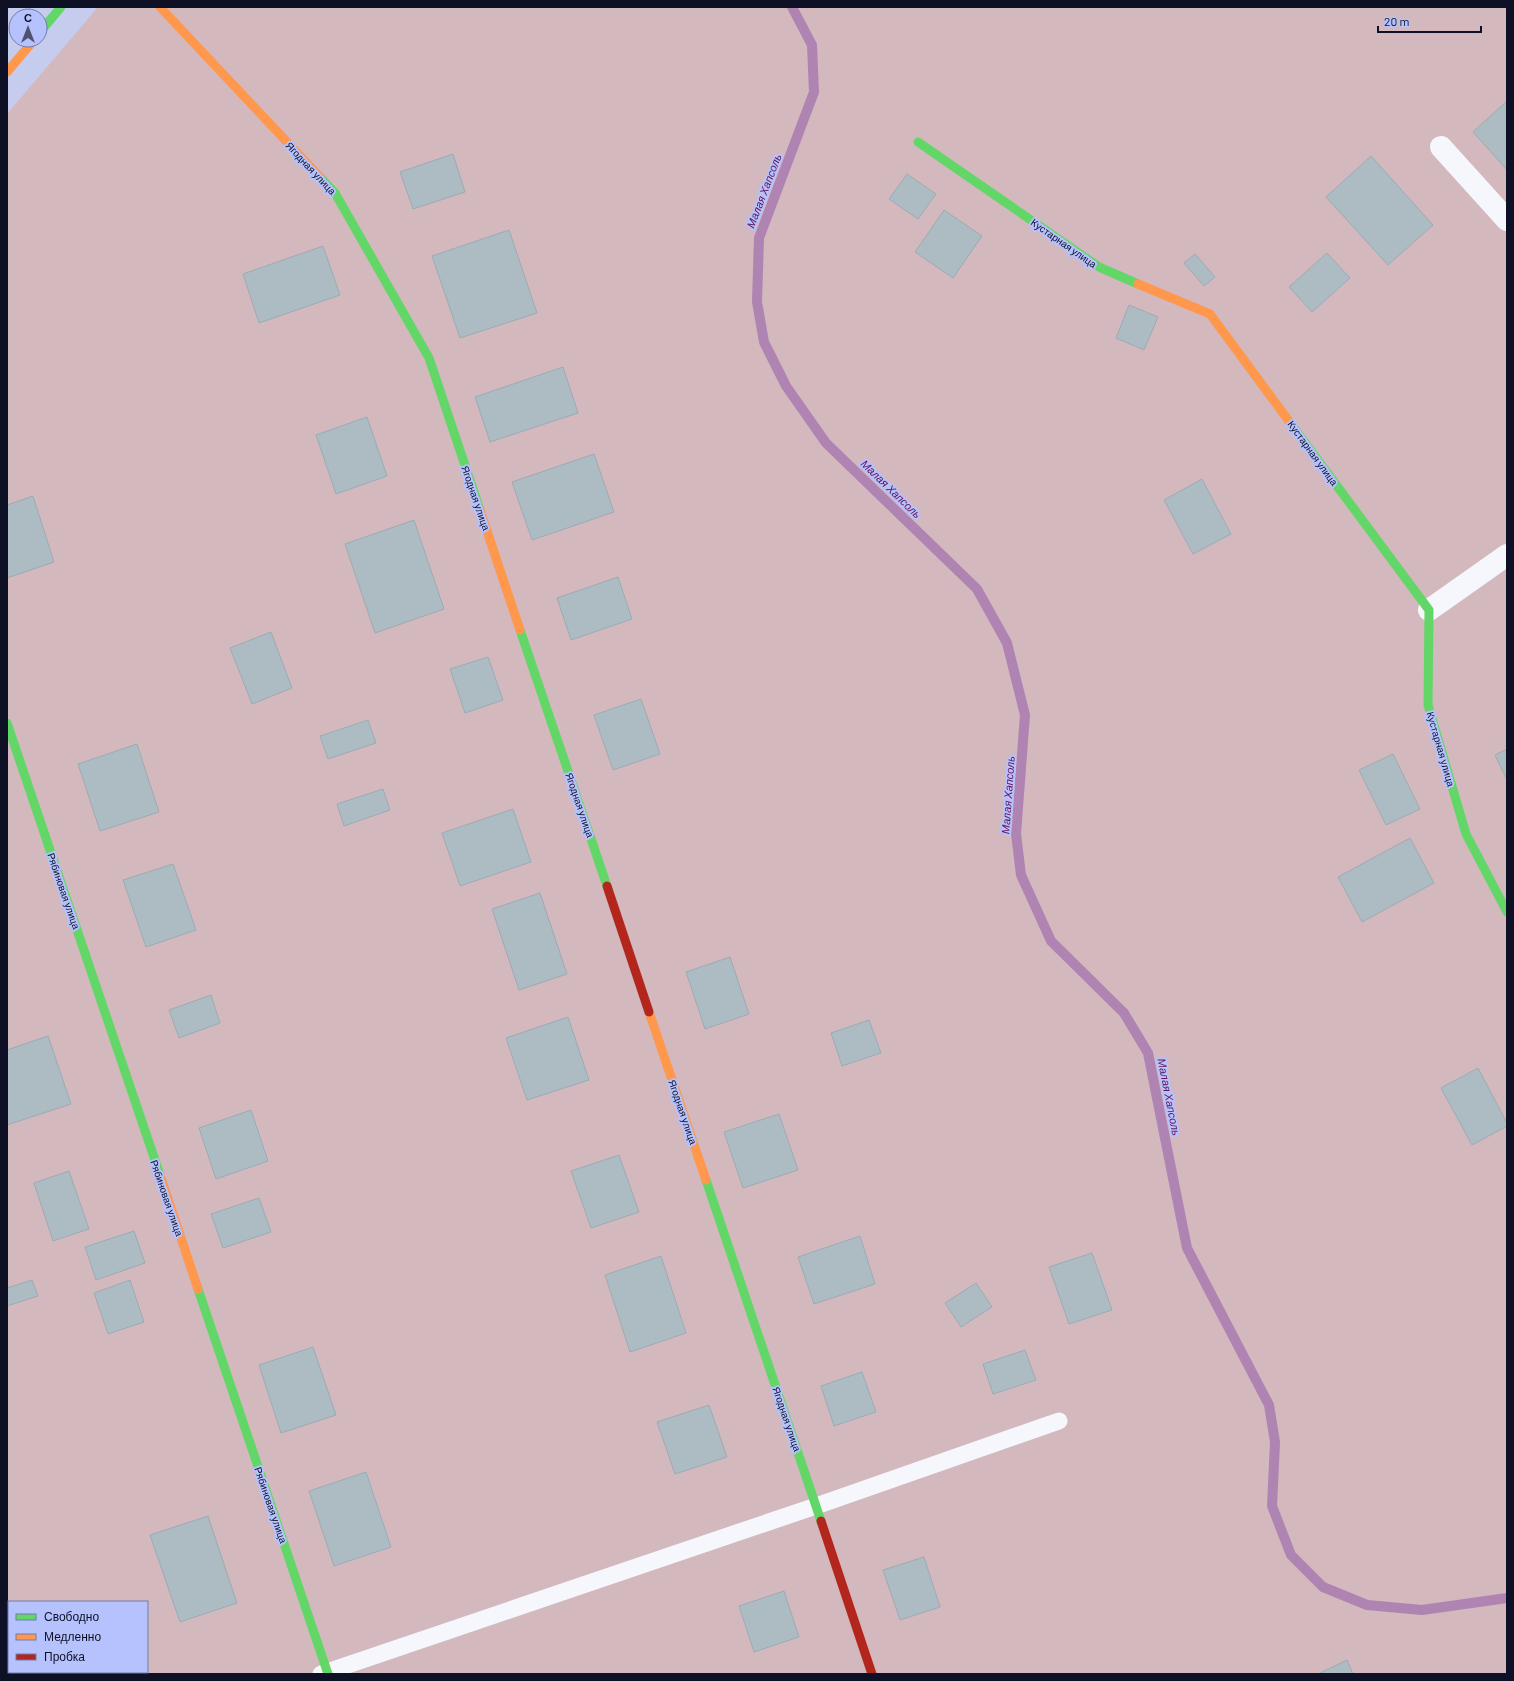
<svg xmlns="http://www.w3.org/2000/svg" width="1514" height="1681" viewBox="0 0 1514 1681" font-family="Barlow,sans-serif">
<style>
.green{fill:#d3b8be;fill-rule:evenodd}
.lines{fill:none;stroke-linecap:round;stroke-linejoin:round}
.stream{stroke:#af84b2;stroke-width:10}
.building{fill:#adbcc3;stroke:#9cabb3}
.lane{stroke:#f6f7fc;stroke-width:17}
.street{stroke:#f6f7fc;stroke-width:22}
.fast{stroke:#63d668;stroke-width:9}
.slow{stroke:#ff974d;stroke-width:9}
.jam{stroke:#b3261e;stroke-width:9}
.labels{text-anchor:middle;stroke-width:4;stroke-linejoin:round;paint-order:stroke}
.street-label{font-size:10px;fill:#0e1126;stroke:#b5c2fd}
.water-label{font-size:11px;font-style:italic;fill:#611155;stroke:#b5c2fd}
</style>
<rect width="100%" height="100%" fill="#c5cced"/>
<!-- green -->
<path class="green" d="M 98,7 L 1507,7 L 1507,1674 L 7,1674 L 7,114 ZM 9,1602 L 147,1602 L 147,1672 L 9,1672 Z"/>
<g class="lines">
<!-- stream -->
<path class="stream" d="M 792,7 L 812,45 L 814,92 L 759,238 L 757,302 L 764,342 L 786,386 L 826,443 L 977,589 L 1007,643 L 1025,715 L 1016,834 L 1021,875 L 1051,941 L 1124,1013 L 1148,1053 L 1187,1248 L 1269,1405 L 1275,1442 L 1272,1506 L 1291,1555 L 1323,1587 L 1367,1605 L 1422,1610 L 1507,1598"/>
</g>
<!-- building -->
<g class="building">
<path d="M 1507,101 L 1507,170 L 1473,132 Z"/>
<path d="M 453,154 L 465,192 L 413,209 L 400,172 Z"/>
<path d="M 1371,156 L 1433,225 L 1388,265 L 1326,197 Z"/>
<path d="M 907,174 L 936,194 L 918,219 L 889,199 Z"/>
<path d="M 944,210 L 982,236 L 953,278 L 915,252 Z"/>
<path d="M 509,230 L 537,313 L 460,338 L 432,256 Z"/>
<path d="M 323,246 L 340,295 L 259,323 L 243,274 Z"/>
<path d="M 1327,253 L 1350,278 L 1312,312 L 1289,287 Z"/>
<path d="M 1195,254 L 1215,277 L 1204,286 L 1184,263 Z"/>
<path d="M 1129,305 L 1158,317 L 1144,350 L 1116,338 Z"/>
<path d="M 563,367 L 578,413 L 490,442 L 475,397 Z"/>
<path d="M 367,417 L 387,476 L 336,494 L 316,435 Z"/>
<path d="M 594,454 L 614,512 L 532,540 L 512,482 Z"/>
<path d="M 1202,479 L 1231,534 L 1193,554 L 1164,500 Z"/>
<path d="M 33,496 L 54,562 L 7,578 L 7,505 Z"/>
<path d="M 414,520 L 444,609 L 375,633 L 345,544 Z"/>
<path d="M 618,577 L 632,619 L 571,640 L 557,598 Z"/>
<path d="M 271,632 L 292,688 L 252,704 L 230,648 Z"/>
<path d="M 488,657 L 503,700 L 465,713 L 450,669 Z"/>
<path d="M 641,699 L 660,754 L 613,770 L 594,715 Z"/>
<path d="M 368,720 L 376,743 L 328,759 L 320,736 Z"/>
<path d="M 137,744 L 159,812 L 100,831 L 78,764 Z"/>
<path d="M 1507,749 L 1507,780 L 1495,755 Z"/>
<path d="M 1393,754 L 1420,809 L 1386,825 L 1359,770 Z"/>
<path d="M 383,789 L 390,810 L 344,826 L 337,804 Z"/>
<path d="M 513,809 L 531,862 L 460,886 L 442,833 Z"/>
<path d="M 1410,838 L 1434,883 L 1362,922 L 1338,877 Z"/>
<path d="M 173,864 L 196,930 L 146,947 L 123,880 Z"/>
<path d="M 540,893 L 567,974 L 519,990 L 492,909 Z"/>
<path d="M 730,957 L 749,1014 L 705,1029 L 686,972 Z"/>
<path d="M 211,995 L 220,1023 L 179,1038 L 169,1010 Z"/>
<path d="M 568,1017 L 589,1080 L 527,1100 L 506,1038 Z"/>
<path d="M 869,1020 L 881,1053 L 842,1066 L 831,1033 Z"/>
<path d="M 48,1036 L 71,1104 L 7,1125 L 7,1050 Z"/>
<path d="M 1478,1068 L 1507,1123 L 1507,1126 L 1472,1145 L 1441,1088 Z"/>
<path d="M 251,1110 L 268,1161 L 216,1179 L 199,1128 Z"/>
<path d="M 779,1114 L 798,1170 L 743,1188 L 724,1132 Z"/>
<path d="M 619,1155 L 639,1212 L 591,1228 L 571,1171 Z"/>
<path d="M 69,1171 L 89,1229 L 53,1241 L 34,1183 Z"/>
<path d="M 259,1198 L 271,1232 L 223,1248 L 211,1214 Z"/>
<path d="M 134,1231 L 145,1263 L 96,1280 L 85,1247 Z"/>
<path d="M 860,1236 L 875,1284 L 814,1304 L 798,1257 Z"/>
<path d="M 1092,1253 L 1112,1310 L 1069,1324 L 1049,1267 Z"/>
<path d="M 661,1256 L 686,1333 L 630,1352 L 605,1275 Z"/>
<path d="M 32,1280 L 38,1296 L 7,1306 L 7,1288 Z"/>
<path d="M 130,1280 L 144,1322 L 108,1334 L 94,1293 Z"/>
<path d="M 976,1283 L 992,1307 L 961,1327 L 945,1303 Z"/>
<path d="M 313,1347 L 336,1415 L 281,1433 L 259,1365 Z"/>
<path d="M 1025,1350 L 1036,1380 L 993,1394 L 983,1364 Z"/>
<path d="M 862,1372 L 876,1412 L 834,1426 L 821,1386 Z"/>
<path d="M 709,1405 L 727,1457 L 675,1474 L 657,1422 Z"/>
<path d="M 366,1472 L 391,1547 L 334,1566 L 309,1491 Z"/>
<path d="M 208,1516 L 237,1603 L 180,1622 L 150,1535 Z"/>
<path d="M 924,1557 L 940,1607 L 900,1620 L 883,1570 Z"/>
<path d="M 784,1591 L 799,1637 L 754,1652 L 739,1606 Z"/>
<path d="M 1347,1660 L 1353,1674 L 1318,1674 Z"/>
<path d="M 71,1672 L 97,1672 L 98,1674 L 71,1674 Z"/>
</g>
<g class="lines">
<!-- lane -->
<path class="lane" d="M 321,1674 L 816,1506 L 1059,1421"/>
<!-- street -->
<g class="street">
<path d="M 1441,147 L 1507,220"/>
<path d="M 1429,610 L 1507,555"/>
</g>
<!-- fast -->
<g class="fast">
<path d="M 40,32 L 61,7"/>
<path d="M 918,142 L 1099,267 L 1138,284"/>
<path d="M 320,177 L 335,193 L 429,358 L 480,510"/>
<path d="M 1294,428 L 1429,610 L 1428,705 L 1466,834 L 1507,912"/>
<path d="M 520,630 L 607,886"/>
<path d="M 7,723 L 160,1175"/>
<path d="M 706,1180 L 821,1521"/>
<path d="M 198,1289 L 328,1674"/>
</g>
<!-- slow -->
<g class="slow">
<path d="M 160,7 L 320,177"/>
<path d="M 7,72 L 34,40"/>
<path d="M 1138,284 L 1210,314 L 1294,428"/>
<path d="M 480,510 L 520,630"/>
<path d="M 649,1012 L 706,1180"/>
<path d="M 160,1175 L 198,1289"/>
</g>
<!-- jam -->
<g class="jam">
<path d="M 607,886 L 649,1012"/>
<path d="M 821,1521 L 872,1674"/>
</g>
</g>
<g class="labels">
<!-- street labels -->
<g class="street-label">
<text transform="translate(311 168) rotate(47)" y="4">Ягодная улица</text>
<text transform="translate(1064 243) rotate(35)" y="4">Кустарная улица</text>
<text transform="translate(1313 453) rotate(54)" y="4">Кустарная улица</text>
<text transform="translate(476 498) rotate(71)" y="4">Ягодная улица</text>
<text transform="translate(1441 749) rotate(74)" y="4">Кустарная улица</text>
<text transform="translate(580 805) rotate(71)" y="4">Ягодная улица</text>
<text transform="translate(64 891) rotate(71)" y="4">Рябиновая улица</text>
<text transform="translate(683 1112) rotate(71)" y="4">Ягодная улица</text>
<text transform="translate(167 1198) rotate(71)" y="4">Рябиновая улица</text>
<text transform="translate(787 1419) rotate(71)" y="4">Ягодная улица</text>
<text transform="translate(271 1505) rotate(71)" y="4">Рябиновая улица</text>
</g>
<!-- water labels -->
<g class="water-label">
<text transform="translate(764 191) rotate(-69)" y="4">Малая Хапсоль</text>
<text transform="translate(891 489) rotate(44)" y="4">Малая Хапсоль</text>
<text transform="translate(1008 795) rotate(-86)" y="4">Малая Хапсоль</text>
<text transform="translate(1169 1097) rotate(79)" y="4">Малая Хапсоль</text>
</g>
</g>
<!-- border -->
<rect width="1514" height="1681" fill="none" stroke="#0e1126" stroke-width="16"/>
<!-- legend -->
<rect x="8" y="1601" width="140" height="72" fill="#b5c2fd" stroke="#727ba7"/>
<rect x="16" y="1614" width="20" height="6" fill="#63d668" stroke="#727ba7"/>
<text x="44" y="1621" font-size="12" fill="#0e1126">Свободно</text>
<rect x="16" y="1634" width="20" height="6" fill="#ff974d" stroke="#727ba7"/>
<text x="44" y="1641" font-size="12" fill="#0e1126">Медленно</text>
<rect x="16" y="1654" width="20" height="6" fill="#b3261e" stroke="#727ba7"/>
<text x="44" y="1661" font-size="12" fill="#0e1126">Пробка</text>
<!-- north arrow -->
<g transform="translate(28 28)"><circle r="19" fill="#b5c2fd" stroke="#727ba7"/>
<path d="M0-3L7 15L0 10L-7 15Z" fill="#4e526c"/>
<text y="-6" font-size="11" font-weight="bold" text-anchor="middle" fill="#0e1126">С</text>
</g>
<!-- scale -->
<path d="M1378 26v6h103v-6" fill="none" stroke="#0e1126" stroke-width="2"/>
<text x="1384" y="26" font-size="12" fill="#0e1126" stroke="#b5c2fd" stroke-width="3" paint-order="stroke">20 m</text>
</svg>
